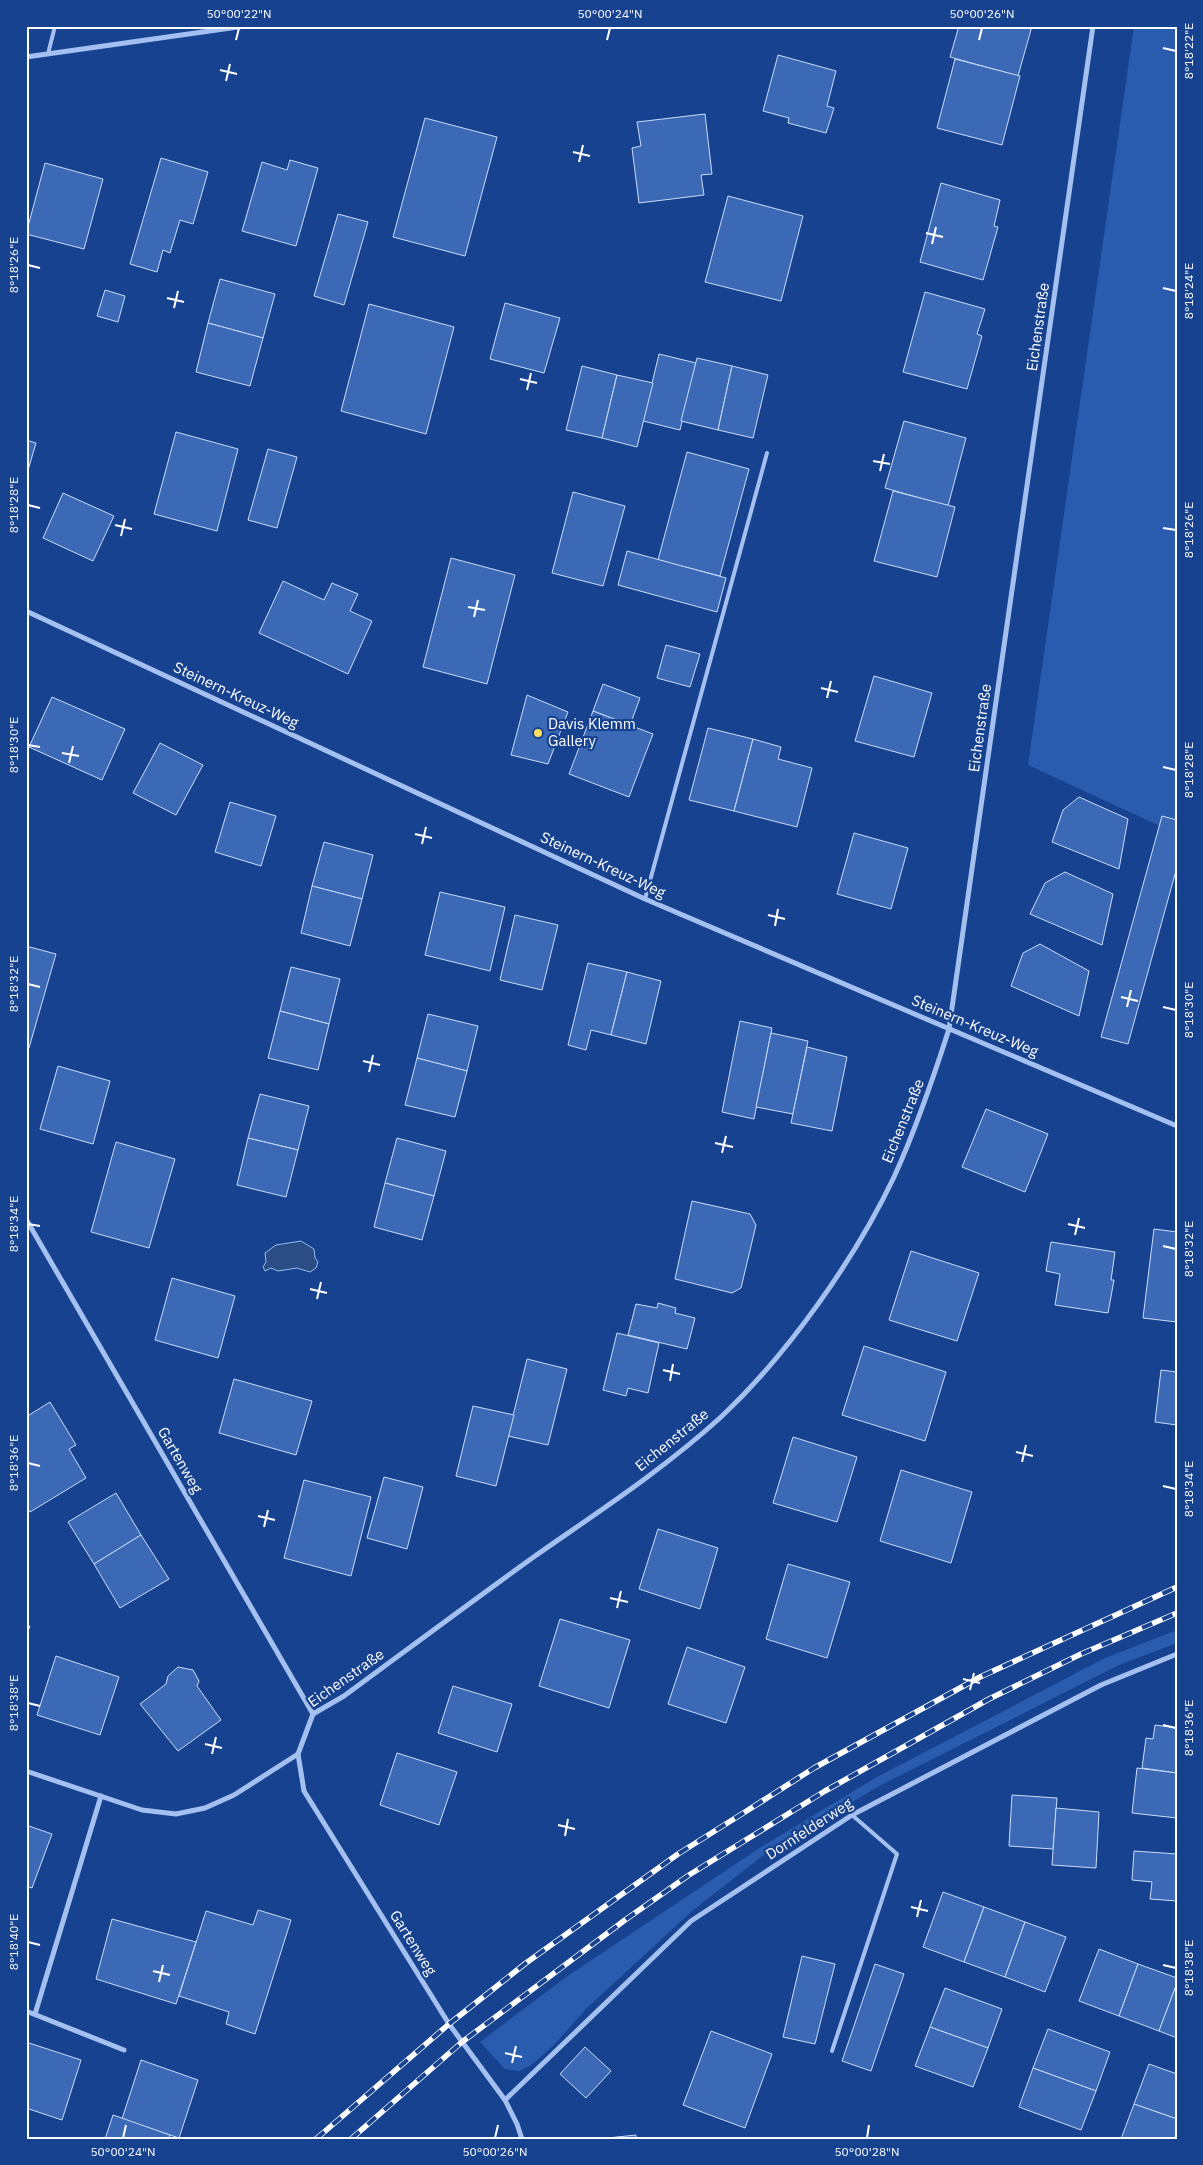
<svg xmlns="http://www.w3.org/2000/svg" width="1203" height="2165" viewBox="0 0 1203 2165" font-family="'IBM Plex Sans',sans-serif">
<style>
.green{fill:#295bae}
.water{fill:#2c4c85;stroke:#96baf2}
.building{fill:#3b69b6;stroke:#caddfb}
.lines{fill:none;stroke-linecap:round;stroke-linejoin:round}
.lane{stroke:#a4c0f0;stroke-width:4}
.street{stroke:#a4c0f0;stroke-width:5}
.rail-casing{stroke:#fff;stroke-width:5.5}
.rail{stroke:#17428f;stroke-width:4;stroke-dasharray:11;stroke-linecap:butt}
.ticks{fill:none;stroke:#fff;stroke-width:2}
.poi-dot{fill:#ffde62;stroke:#17428f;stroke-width:2}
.labels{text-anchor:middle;stroke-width:4.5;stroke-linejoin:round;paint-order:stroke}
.street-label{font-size:15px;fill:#fff;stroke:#17428f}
.poi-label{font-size:15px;fill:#fff;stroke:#17428f;text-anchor:start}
.neatline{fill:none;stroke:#fff;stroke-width:2}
.ticks-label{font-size:12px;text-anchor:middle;fill:#fff}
</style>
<rect width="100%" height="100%" fill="#17428f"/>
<!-- green -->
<g class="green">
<path d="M 1134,26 L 1177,26 L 1177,834 L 1028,765 Z"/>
<path d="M 1177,1630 L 1177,1643 L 1119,1665 L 881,1785 L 765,1854 L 692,1911 L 587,2008 L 553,2046 L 530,2066 L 519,2071 L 505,2069 L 480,2042 L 566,1977 L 761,1847 L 877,1777 L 1105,1658 Z"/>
</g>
<!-- water -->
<path class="water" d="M 301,1241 L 314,1249 L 315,1258 L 318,1262 L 316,1268 L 310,1272 L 297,1268 L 278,1271 L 271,1268 L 265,1271 L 263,1267 L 266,1262 L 265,1253 L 276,1245 Z"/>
<!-- building -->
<g class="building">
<path d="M 959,26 L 1032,26 L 1018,76 L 950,57 Z"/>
<path d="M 778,55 L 836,71 L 827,106 L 834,108 L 826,133 L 788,123 L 789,118 L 763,111 Z"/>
<path d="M 955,59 L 1020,76 L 1002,145 L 937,128 Z"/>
<path d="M 705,114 L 712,174 L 701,175 L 704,195 L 639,203 L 632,148 L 641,146 L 637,122 Z"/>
<path d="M 425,118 L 497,137 L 465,256 L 393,237 Z"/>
<path d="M 161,158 L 208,172 L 193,224 L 180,220 L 170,253 L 163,250 L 157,272 L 130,264 Z"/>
<path d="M 290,160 L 318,168 L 296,246 L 242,231 L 262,162 L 287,170 Z"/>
<path d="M 45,163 L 103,179 L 84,249 L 26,234 Z"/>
<path d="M 941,183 L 1000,200 L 994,226 L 998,227 L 983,280 L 920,262 Z"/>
<path d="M 728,196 L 803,216 L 781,301 L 705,282 Z"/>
<path d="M 338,214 L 368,222 L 344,305 L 314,296 Z"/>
<path d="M 220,279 L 275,294 L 263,338 L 208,323 Z"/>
<path d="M 105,290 L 125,296 L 118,322 L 97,316 Z"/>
<path d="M 925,292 L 985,309 L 977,334 L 982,336 L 967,389 L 903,372 Z"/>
<path d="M 505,303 L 560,318 L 544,373 L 490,359 Z"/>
<path d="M 369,304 L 454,327 L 426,434 L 341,411 Z"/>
<path d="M 208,323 L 263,338 L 250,386 L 196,372 Z"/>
<path d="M 659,354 L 696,363 L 680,430 L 643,421 Z"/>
<path d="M 697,358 L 732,366 L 718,430 L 681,421 Z"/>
<path d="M 582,366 L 617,375 L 602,438 L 566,430 Z"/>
<path d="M 732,366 L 768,375 L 753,438 L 718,430 Z"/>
<path d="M 617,375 L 653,383 L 637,447 L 602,438 Z"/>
<path d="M 904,421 L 966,438 L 948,506 L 885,488 Z"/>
<path d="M 176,432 L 238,449 L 217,531 L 154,514 Z"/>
<path d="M 26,440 L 36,443 L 26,477 Z"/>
<path d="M 268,449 L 297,457 L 277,528 L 248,520 Z"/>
<path d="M 687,452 L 749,469 L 720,576 L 658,560 Z"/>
<path d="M 893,491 L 955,507 L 937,577 L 874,561 Z"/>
<path d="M 573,492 L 625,506 L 603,586 L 552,573 Z"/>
<path d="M 63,493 L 114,516 L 93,561 L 43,538 Z"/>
<path d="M 627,551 L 726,578 L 717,612 L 618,585 Z"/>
<path d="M 451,558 L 515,575 L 487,684 L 423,667 Z"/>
<path d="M 283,581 L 324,600 L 332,583 L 358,594 L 350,611 L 372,621 L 348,674 L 259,633 Z"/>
<path d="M 666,645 L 700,654 L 690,687 L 657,678 Z"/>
<path d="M 874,676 L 932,693 L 914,757 L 855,741 Z"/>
<path d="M 603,684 L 640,698 L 630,725 L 593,711 Z"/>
<path d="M 527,695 L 568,712 L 548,764 L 511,755 Z"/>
<path d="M 52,697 L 125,729 L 102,780 L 29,747 Z"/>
<path d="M 593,711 L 653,734 L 629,797 L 569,774 Z"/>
<path d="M 708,728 L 753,739 L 734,811 L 689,800 Z"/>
<path d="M 753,739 L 781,747 L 778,759 L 812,768 L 797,827 L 734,811 Z"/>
<path d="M 160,743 L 203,765 L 176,815 L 133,793 Z"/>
<path d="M 1079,797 L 1128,819 L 1119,869 L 1052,842 L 1063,810 Z"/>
<path d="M 230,802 L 276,816 L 261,866 L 215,852 Z"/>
<path d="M 1162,816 L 1177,820 L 1177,867 L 1128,1044 L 1101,1037 Z"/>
<path d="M 854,833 L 908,848 L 891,909 L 837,894 Z"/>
<path d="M 324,842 L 373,855 L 362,899 L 312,886 Z"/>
<path d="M 1065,872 L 1113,894 L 1102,945 L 1030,914 L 1045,883 Z"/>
<path d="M 312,886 L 362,899 L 350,946 L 301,933 Z"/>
<path d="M 440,892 L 505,907 L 490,971 L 425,955 Z"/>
<path d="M 515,915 L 558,925 L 542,990 L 500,980 Z"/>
<path d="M 1040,944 L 1089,971 L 1079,1016 L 1011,986 L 1023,953 Z"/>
<path d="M 26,946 L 56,954 L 29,1048 L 26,1048 Z"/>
<path d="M 588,963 L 627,972 L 611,1035 L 591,1030 L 586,1050 L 568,1045 Z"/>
<path d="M 291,967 L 340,979 L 329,1024 L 280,1011 Z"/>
<path d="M 627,972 L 661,981 L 646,1044 L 611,1035 Z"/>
<path d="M 280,1011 L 329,1024 L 318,1070 L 268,1058 Z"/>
<path d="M 428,1014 L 478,1026 L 467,1071 L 417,1058 Z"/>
<path d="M 740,1021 L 772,1028 L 754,1119 L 722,1112 Z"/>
<path d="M 771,1033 L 808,1041 L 793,1114 L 756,1107 Z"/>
<path d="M 807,1047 L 847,1057 L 832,1131 L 791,1123 Z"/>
<path d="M 417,1058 L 467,1071 L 455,1117 L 405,1105 Z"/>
<path d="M 58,1066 L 110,1081 L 93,1144 L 40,1129 Z"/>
<path d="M 260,1094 L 309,1106 L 298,1150 L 248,1138 Z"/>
<path d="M 986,1109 L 1048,1134 L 1025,1192 L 962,1167 Z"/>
<path d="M 248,1138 L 298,1150 L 286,1197 L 237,1185 Z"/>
<path d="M 397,1138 L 446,1151 L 434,1196 L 385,1183 Z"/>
<path d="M 116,1142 L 175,1159 L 149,1248 L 91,1232 Z"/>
<path d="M 385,1183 L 434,1196 L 422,1240 L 374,1227 Z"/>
<path d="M 692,1201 L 750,1214 L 756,1225 L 741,1288 L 732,1293 L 675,1279 Z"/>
<path d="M 1154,1229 L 1177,1232 L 1177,1322 L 1143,1318 Z"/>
<path d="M 1051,1242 L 1115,1252 L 1111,1280 L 1114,1280 L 1108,1313 L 1055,1305 L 1060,1274 L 1046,1271 Z"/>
<path d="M 911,1251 L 979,1273 L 957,1341 L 889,1320 Z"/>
<path d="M 172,1278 L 235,1296 L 218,1358 L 155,1340 Z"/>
<path d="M 658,1303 L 676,1308 L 675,1313 L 695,1318 L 687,1349 L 628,1335 L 636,1304 L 657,1308 Z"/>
<path d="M 617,1333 L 659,1343 L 648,1393 L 628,1388 L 626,1396 L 603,1390 Z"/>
<path d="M 864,1346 L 946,1372 L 925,1441 L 842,1415 Z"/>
<path d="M 527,1359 L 567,1369 L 548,1445 L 508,1436 Z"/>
<path d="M 1161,1370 L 1177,1372 L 1177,1425 L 1155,1422 Z"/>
<path d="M 234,1379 L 312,1401 L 296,1455 L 219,1433 Z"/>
<path d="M 50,1402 L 76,1445 L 69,1449 L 86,1478 L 30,1512 L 26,1507 L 26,1417 Z"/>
<path d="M 473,1406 L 514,1415 L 496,1486 L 456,1476 Z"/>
<path d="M 793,1437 L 857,1457 L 837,1522 L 773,1503 Z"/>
<path d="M 901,1470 L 972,1492 L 951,1563 L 880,1541 Z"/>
<path d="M 384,1477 L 423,1487 L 407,1549 L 367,1538 Z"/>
<path d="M 304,1480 L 371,1497 L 351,1576 L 284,1558 Z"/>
<path d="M 116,1493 L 141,1535 L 94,1564 L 68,1522 Z"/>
<path d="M 658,1529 L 718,1548 L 700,1609 L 639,1589 Z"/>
<path d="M 141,1535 L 169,1579 L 120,1608 L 94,1564 Z"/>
<path d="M 788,1564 L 850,1582 L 827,1658 L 766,1639 Z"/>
<path d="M 560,1619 L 630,1640 L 609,1708 L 539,1686 Z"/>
<path d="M 26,1625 L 30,1626 L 26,1637 Z"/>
<path d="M 687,1647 L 745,1667 L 726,1723 L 668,1704 Z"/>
<path d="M 56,1656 L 119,1677 L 100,1735 L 37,1715 Z"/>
<path d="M 178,1667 L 193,1670 L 199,1681 L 197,1686 L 221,1720 L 178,1751 L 140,1704 L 166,1684 L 168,1676 Z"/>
<path d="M 453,1686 L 512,1704 L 497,1752 L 438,1733 Z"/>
<path d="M 1155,1725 L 1177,1728 L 1177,1773 L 1142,1768 L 1146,1738 L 1153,1739 Z"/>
<path d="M 397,1753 L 457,1772 L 439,1825 L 380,1805 Z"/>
<path d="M 1137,1768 L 1177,1773 L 1177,1818 L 1132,1813 Z"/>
<path d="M 1012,1795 L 1057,1798 L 1053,1849 L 1009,1846 Z"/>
<path d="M 1056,1808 L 1099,1812 L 1096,1868 L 1052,1865 Z"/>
<path d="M 26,1825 L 52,1834 L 32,1888 L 26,1886 Z"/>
<path d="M 1134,1851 L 1177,1854 L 1177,1901 L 1150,1899 L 1152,1882 L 1132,1880 Z"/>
<path d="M 943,1892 L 984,1907 L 964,1962 L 923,1947 Z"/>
<path d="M 984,1907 L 1025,1922 L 1005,1977 L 964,1962 Z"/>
<path d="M 258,1910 L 291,1920 L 255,2034 L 226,2024 L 229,2012 L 179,1996 L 206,1911 L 253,1925 Z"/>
<path d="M 112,1919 L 196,1942 L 176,2004 L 96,1979 Z"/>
<path d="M 1025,1922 L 1066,1937 L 1045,1992 L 1005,1977 Z"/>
<path d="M 1099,1949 L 1138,1964 L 1119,2016 L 1079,2001 Z"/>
<path d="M 802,1956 L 835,1964 L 815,2044 L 783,2037 Z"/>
<path d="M 875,1964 L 904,1974 L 871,2071 L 842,2061 Z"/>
<path d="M 1138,1964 L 1177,1978 L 1177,1983 L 1159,2031 L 1119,2016 Z"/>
<path d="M 1177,1983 L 1177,2038 L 1159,2031 Z"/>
<path d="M 945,1988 L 1002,2009 L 988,2048 L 930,2027 Z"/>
<path d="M 930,2027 L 988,2048 L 973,2087 L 915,2066 Z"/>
<path d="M 1048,2029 L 1110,2052 L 1096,2091 L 1033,2068 Z"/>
<path d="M 711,2031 L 772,2054 L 745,2128 L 683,2105 Z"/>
<path d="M 26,2042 L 81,2060 L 62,2120 L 26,2108 Z"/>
<path d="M 585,2047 L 611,2071 L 586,2098 L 560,2074 Z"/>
<path d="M 141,2060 L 198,2080 L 179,2138 L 122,2119 Z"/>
<path d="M 1149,2064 L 1177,2074 L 1177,2119 L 1134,2104 Z"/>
<path d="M 1033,2068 L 1096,2091 L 1081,2130 L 1019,2107 Z"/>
<path d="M 1134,2104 L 1177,2119 L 1177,2139 L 1121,2139 Z"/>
<path d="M 113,2115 L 170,2135 L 169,2139 L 105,2139 Z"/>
<path d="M 636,2135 L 636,2139 L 598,2139 Z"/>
</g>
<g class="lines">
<!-- lane -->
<g class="lane">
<path d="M 48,54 L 55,26"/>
<path d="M 645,899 L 767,453"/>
<path d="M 832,2051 L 897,1854 L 852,1815"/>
</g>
<!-- street -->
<g class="street">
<path d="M 26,57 L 245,26"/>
<path d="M 26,611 L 645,899 L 1177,1126"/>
<path d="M 26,1219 L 313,1714"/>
<path d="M 298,1754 L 304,1791 L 449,2024 L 505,2100 L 517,2124 L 522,2139"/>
<path d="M 26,1771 L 142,1810 L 176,1814 L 205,1808 L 234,1795 L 298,1754 L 313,1714 L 344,1696 C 408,1649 471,1602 535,1556 C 598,1512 664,1469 721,1417 C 788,1354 855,1259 894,1177 C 916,1129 933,1079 949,1029 L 1093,26"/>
<path d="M 26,2011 L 124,2050"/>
<path d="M 35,2014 L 101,1796"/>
<path d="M 505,2100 L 691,1921 L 852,1815 L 1101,1685 L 1177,1654"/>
</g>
<defs>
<g id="rail">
<path d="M 316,2139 L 449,2024 L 526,1963 L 678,1854 L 745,1812 L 814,1768 L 980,1677 L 1177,1587"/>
<path d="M 351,2139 L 462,2042 L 625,1920 L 689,1875 L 825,1791 L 989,1699 L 1081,1654 L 1177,1613"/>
</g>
</defs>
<!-- rail casing -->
<use href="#rail" class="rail-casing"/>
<!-- rail -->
<use href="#rail" class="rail"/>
</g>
<!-- ticks -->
<path class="ticks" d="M 236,40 L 239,28M 607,40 L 610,28M 979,40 L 982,28M 1163,48 L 1176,51M 220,70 L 237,74M 226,81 L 230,64M 573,152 L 590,156M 579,162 L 583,145M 926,233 L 943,237M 932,244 L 936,227M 28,265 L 40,268M 1163,288 L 1176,291M 167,298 L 184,302M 174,308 L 178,291M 520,379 L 537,383M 527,390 L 531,373M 873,461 L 890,464M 880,471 L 884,454M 28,505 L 40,508M 115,525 L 132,529M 1163,528 L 1176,530M 121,536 L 125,519M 468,607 L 485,610M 474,617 L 478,600M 821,688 L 838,692M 827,698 L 831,681M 28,745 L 40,747M 62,753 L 79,756M 69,763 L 73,746M 1163,767 L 1176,770M 415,834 L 432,838M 422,844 L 426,827M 768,915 L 785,919M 775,926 L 778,909M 28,984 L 40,987M 1121,997 L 1138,1001M 1127,1007 L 1131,990M 1163,1007 L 1176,1010M 363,1061 L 380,1065M 369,1072 L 373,1055M 715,1143 L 733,1147M 722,1153 L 726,1136M 28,1224 L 40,1226M 1068,1224 L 1085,1228M 1075,1235 L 1079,1218M 1163,1246 L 1176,1249M 310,1289 L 327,1293M 317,1299 L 321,1282M 663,1370 L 680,1374M 670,1381 L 673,1364M 1016,1452 L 1033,1456M 1022,1462 L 1026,1445M 28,1463 L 40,1466M 1163,1486 L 1176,1489M 258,1516 L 275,1520M 264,1527 L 268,1510M 610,1598 L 628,1602M 617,1608 L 621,1591M 963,1679 L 980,1683M 970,1690 L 974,1673M 28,1703 L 40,1706M 1163,1725 L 1176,1728M 205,1744 L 222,1748M 212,1754 L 216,1737M 558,1825 L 575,1829M 565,1836 L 568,1819M 911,1907 L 928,1911M 917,1917 L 921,1900M 28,1942 L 40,1945M 1163,1965 L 1176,1968M 153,1971 L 170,1975M 159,1982 L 163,1965M 505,2053 L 522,2057M 512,2063 L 516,2046M 123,2138 L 126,2125M 495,2138 L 498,2125M 867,2138 L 869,2125"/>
<!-- markers -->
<circle class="poi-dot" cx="538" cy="733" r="5"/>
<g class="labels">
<!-- street labels -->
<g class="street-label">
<text transform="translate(1038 327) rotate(-82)" y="5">Eichenstraße</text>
<text transform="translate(236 695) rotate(25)" y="5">Steinern-Kreuz-Weg</text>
<text transform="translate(980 728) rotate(-82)" y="5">Eichenstraße</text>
<text transform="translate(603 865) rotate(25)" y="5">Steinern-Kreuz-Weg</text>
<text transform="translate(975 1026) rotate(23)" y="5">Steinern-Kreuz-Weg</text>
<text transform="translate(903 1121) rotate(-68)" y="5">Eichenstraße</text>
<text transform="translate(672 1440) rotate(-39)" y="5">Eichenstraße</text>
<text transform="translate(180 1460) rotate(60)" y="5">Gartenweg</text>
<text transform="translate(346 1678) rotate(-35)" y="5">Eichenstraße</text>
<text transform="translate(809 1829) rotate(-33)" y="5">Dornfelderweg</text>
<text transform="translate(413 1943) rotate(58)" y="5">Gartenweg</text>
</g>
<!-- poi labels -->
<g class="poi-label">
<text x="548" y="729">Davis Klemm<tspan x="548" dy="17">Gallery</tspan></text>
</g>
</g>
<!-- border -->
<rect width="1203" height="2165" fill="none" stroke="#17428f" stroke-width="55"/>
<rect x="28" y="28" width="1148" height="2110" class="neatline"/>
<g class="ticks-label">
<text x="239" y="18">50°00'22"N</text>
<text x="610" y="18">50°00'24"N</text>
<text x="982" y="18">50°00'26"N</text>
<text transform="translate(1189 51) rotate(-90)" y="4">8°18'22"E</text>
<text transform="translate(14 265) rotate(-90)" y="4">8°18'26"E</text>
<text transform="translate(1189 291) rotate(-90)" y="4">8°18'24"E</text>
<text transform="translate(14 505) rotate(-90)" y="4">8°18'28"E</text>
<text transform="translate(1189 530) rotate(-90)" y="4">8°18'26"E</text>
<text transform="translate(14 745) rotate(-90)" y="4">8°18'30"E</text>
<text transform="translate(1189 770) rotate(-90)" y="4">8°18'28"E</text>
<text transform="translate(14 984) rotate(-90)" y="4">8°18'32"E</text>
<text transform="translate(1189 1010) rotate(-90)" y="4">8°18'30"E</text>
<text transform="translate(14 1224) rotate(-90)" y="4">8°18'34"E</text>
<text transform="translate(1189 1249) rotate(-90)" y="4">8°18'32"E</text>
<text transform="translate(14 1463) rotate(-90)" y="4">8°18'36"E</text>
<text transform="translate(1189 1489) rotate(-90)" y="4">8°18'34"E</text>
<text transform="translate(14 1703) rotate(-90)" y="4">8°18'38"E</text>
<text transform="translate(1189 1728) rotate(-90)" y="4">8°18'36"E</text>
<text transform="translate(14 1942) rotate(-90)" y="4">8°18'40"E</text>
<text transform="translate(1189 1968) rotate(-90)" y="4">8°18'38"E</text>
<text x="123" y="2156">50°00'24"N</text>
<text x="495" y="2156">50°00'26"N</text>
<text x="867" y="2156">50°00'28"N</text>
</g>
</svg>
